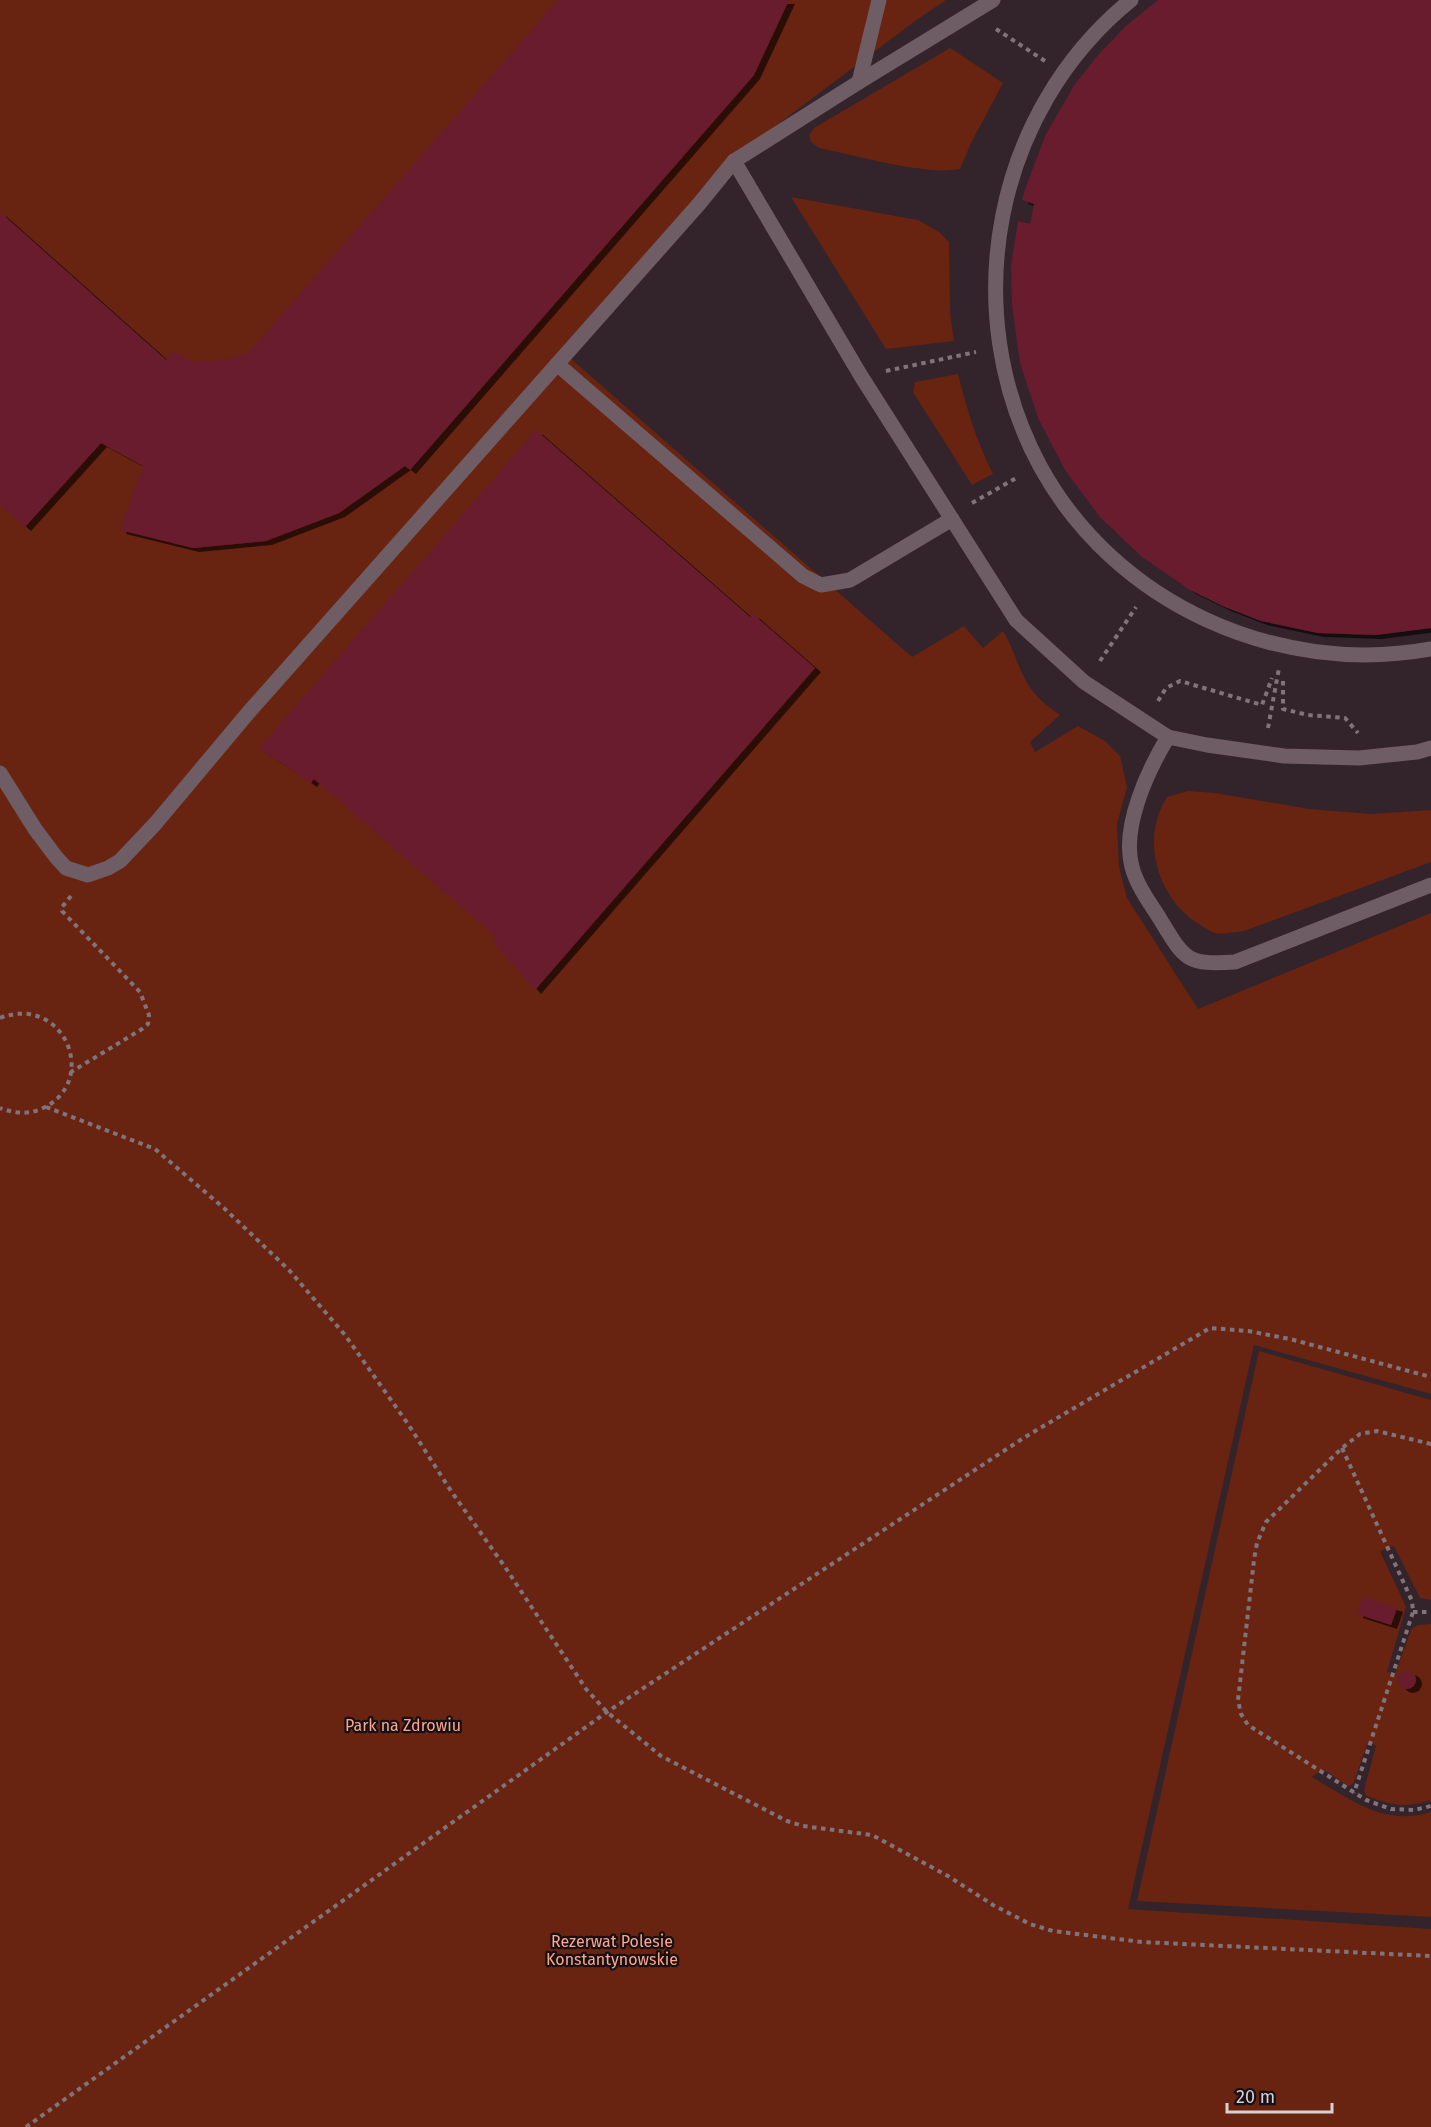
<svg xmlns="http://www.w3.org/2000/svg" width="1431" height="2127" viewBox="0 0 1431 2127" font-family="'Fira Sans',sans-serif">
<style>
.green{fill:#682410}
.building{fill:#691c2e;filter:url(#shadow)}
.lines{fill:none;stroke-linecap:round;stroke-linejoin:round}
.path{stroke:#80737a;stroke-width:4;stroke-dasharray:4.5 4.5;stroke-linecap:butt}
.lane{stroke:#6f5d66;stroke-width:15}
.street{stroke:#6f5d66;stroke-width:15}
.labels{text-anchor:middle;stroke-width:4.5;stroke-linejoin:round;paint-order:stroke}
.park-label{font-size:16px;fill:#ffa68d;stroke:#160f13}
</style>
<defs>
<filter id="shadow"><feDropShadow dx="6" dy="4" stdDeviation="0" flood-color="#0009"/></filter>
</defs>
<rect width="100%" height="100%" fill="#33232b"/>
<!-- green -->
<g class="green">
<path d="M 0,0 L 946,0 L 915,21 L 729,161 L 570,358 L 912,657 L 964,626 L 983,648 L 1003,631 C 1015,650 1019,673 1032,690 C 1039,700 1050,708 1060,715 L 1030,742 L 1035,752 L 1078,726 L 1105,741 L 1120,756 L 1127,787 L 1117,824 L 1119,867 L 1127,898 L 1198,1009 L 1431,913 L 1431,1394 L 1254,1345 L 1128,1909 L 1431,1929 L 1431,2127 L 0,2127 Z"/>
<path d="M 950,48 L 1003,83 L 971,143 L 960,169 C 927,176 854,155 819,148 L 811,142 L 809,135 L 814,128 Z"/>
<path d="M 791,197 L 918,220 L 939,232 L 949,242 L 950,313 L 954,341 L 886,349 Z"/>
<path d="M 958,374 C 967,410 976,440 993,474 L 972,485 L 913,392 L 915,382 Z"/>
<path d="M 1188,791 L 1216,793 L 1309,809 L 1371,814 L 1431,810 L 1431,862 L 1244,931 C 1235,932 1224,935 1215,933 C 1210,932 1204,927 1199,924 C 1157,898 1140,839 1167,797 Z"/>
<path d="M 1259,1351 L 1431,1400 L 1431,1600 L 1420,1598 L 1394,1546 L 1380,1551 L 1406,1607 L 1387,1672 L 1395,1674 L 1412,1628 L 1419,1625 L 1431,1624 L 1431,1800 C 1403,1809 1393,1805 1366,1796 L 1364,1790 L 1376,1746 L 1369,1740 L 1353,1784 L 1348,1786 L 1323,1769 L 1312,1777 C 1350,1799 1384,1827 1431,1812 L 1431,1917 L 1137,1901 Z"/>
</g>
<!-- building -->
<g class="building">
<path d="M 558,0 L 789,0 L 754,75 L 410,470 L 405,466 L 339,513 L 266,541 L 193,548 L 120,530 L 143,466 L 101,443 L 25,527 L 0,505 L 0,212 L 166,360 L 174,352 L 193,362 L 228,359 L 248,353 Z"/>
<path d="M 1158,0 L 1431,0 L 1431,628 L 1376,635 L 1318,633 L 1261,621 L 1225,607 L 1190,590 L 1142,557 L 1100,517 L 1065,470 L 1038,418 L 1020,363 L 1012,305 L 1011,266 L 1018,221 L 1030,224 L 1034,204 L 1022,200 L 1025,189 L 1046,134 L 1075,84 L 1099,54 L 1126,26 Z"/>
<path d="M 536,430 L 750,617 L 753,614 L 815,668 L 535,990 L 493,942 L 497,938 L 314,779 L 311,783 L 259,748 Z"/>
<path d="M 1363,1597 L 1397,1608 L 1391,1625 L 1357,1614 Z"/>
<circle cx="1407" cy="1680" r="9"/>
</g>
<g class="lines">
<!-- path -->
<g class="path">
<path d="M 996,29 L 1045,61"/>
<path d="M 886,371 L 976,352"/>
<path d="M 972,503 L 1018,477"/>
<path d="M 1100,661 L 1136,607"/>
<path d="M 1283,681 L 1283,709 L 1308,715 L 1345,718 L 1358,733"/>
<path d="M 1158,701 L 1166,688 L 1180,681 L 1262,705 L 1272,678"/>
<path d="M 1268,728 L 1279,668"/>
<path d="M 71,896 L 62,907 L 62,911 L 140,992 L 149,1015 L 148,1024 L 142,1029 L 71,1072"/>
<path d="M 0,1018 C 65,993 101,1083 41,1109 C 27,1115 13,1113 0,1108"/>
<path d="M 46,1107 L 155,1149 L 225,1209 L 289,1270 L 345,1335 L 408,1424 L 451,1491 L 505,1567 L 586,1689 L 607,1712 L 661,1756 L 787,1821 L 803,1826 L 872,1835 L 948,1876 L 993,1905 L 1030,1924 L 1053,1931 L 1142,1942 L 1431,1956"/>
<path d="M 1431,1444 L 1377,1431 L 1360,1434 L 1342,1448 L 1266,1522 L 1257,1543 L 1254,1560 L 1238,1700 L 1241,1714 L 1248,1725 L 1366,1800 L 1391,1809 L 1414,1810 L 1431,1806"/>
<path d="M 1342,1448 L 1412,1601 L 1413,1612 L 1354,1793"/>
<path d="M 1413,1612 L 1431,1612"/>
<path d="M 26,2127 L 607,1712 L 1025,1437 L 1210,1328 L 1248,1331 L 1290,1339 L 1431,1377"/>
</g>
<!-- lane -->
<g class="lane">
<path d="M 859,82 L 879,0"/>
<path d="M 734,161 L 861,376 L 1016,620 L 1084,682 L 1168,737 L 1207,745 L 1284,756 L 1359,758 L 1417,752 L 1431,748"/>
<path d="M 557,364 L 803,576 L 821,585 L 850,580 L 952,519"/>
<path d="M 1168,737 C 1148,770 1121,827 1132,867 C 1137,886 1150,903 1160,919 C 1185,960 1186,965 1235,962 L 1431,885"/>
<path d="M 0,773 L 35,829 L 56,857 L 66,868 L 88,875 L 108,868 L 120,861 L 155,824 L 248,713 L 699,204 L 734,161 L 859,82 L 993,0"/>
</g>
<!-- street -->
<path class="street" d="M 1131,0 C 994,111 956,310 1040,466 C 1115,604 1278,677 1431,649"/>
</g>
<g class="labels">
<!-- park labels -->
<g class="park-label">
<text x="403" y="1731">Park na Zdrowiu</text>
<text x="612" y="1947">Rezerwat Polesie<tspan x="612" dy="18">Konstantynowskie</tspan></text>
</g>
</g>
<!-- scale -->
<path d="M1227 2103v9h105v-9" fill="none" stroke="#d9cfd4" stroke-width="3"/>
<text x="1236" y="2103" font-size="18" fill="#d9cfd4" stroke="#160f13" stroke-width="4.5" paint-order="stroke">20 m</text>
</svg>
